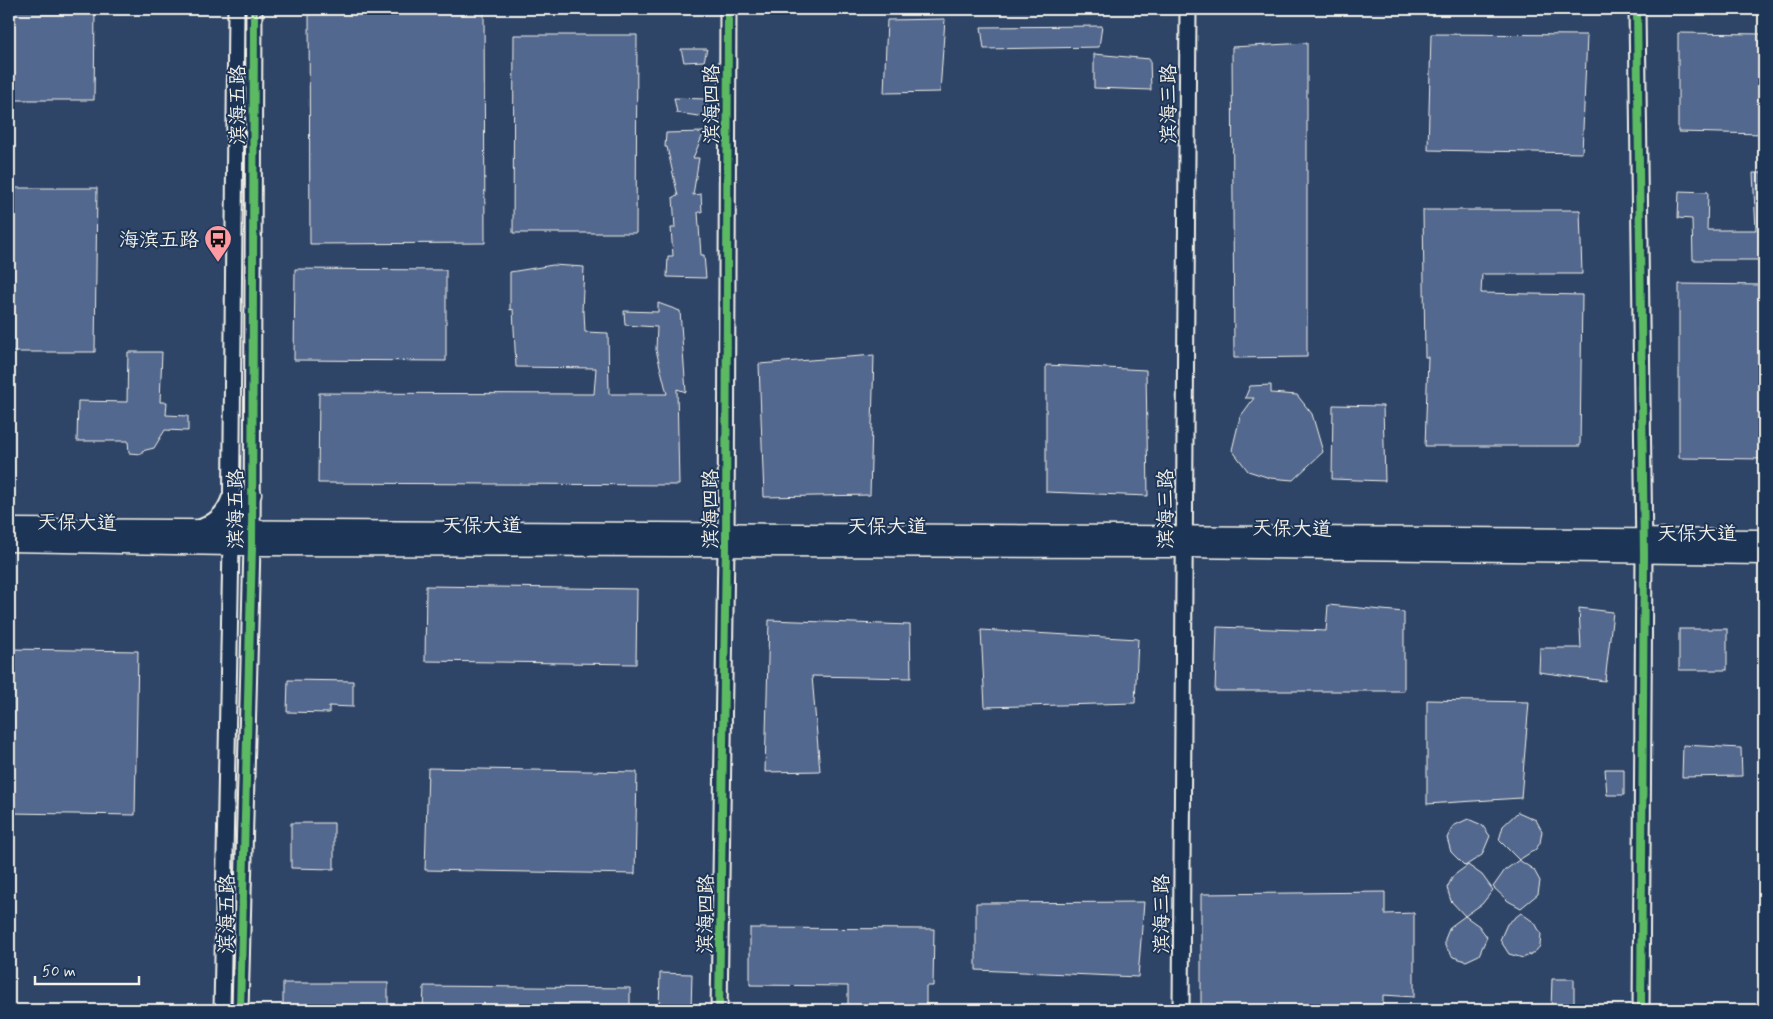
<svg xmlns="http://www.w3.org/2000/svg" width="1773" height="1019" viewBox="0 0 1773 1019" font-family="Mynerve,'LXGW WenKai TC',sans-serif">
<style>
.built{fill:#2d4468}
.building{fill:#52678e;stroke:#f4f1e8}
.lines{fill:none;stroke-linecap:round;stroke-linejoin:round}
.tertiary-casing{stroke:#f4f1e8;stroke-width:19}
.secondary-casing{stroke:#f4f1e8;stroke-width:21}
.tertiary{stroke:#1d3557;stroke-width:15}
.secondary{stroke:#1d3557;stroke-width:18}
.cycleway-casing{stroke:#1d3557;stroke-width:11}
.cycleway{stroke:#5cba63;stroke-width:8}
.labels{text-anchor:middle;stroke-width:4;stroke-linejoin:round;paint-order:stroke}
.street-label{font-size:20px;fill:#f4f1e8;stroke:#1d3557}
.poi-label{font-size:20px;fill:#f4f1e8;stroke:#1d3557;text-anchor:end}
</style>
<rect width="100%" height="100%" fill="#1d3557"/>
<filter id="ink" filterUnits="userSpaceOnUse"><feTurbulence type="fractalNoise" baseFrequency=".02" numOctaves="2"/><feDisplacementMap in="SourceGraphic" scale="10" xChannelSelector="R" yChannelSelector="G"/><feConvolveMatrix kernelMatrix="1 2 1 2 8 2 1 2 1" color-interpolation-filters="sRGB"/></filter>
<g filter="url(#ink)">
<!-- built -->
<rect class="built" x="9" y="9" width="1755" height="1001"/>
<!-- building -->
<g class="building">
<path d="M 9,9 L 95,9 L 94,100 L 9,100 Z"/>
<path d="M 309,9 L 484,9 L 485,243 L 310,244 Z"/>
<path d="M 945,19 L 940,92 L 884,93 L 887,20 Z"/>
<path d="M 1102,26 L 1099,47 L 984,49 L 981,27 Z"/>
<path d="M 1678,33 L 1764,34 L 1764,134 L 1678,132 Z"/>
<path d="M 1431,34 L 1587,35 L 1582,153 L 1428,150 Z"/>
<path d="M 514,35 L 637,35 L 636,233 L 513,233 Z"/>
<path d="M 1307,43 L 1307,357 L 1234,358 L 1232,47 Z"/>
<path d="M 681,49 L 707,49 L 704,61 L 684,62 Z"/>
<path d="M 1094,54 L 1150,59 L 1151,90 L 1094,88 Z"/>
<path d="M 674,98 L 706,99 L 706,117 L 677,113 Z"/>
<path d="M 704,132 L 693,158 L 699,158 L 693,195 L 701,194 L 702,212 L 698,212 L 701,255 L 704,255 L 706,278 L 667,277 L 668,256 L 673,256 L 671,228 L 675,228 L 673,197 L 678,196 L 667,147 L 665,147 L 666,133 Z"/>
<path d="M 1753,173 L 1764,173 L 1764,260 L 1693,260 L 1692,219 L 1678,218 L 1679,191 L 1708,192 L 1707,230 L 1756,230 Z"/>
<path d="M 9,188 L 97,188 L 95,352 L 9,352 Z"/>
<path d="M 1423,210 L 1580,210 L 1582,274 L 1482,274 L 1481,293 L 1582,295 L 1580,446 L 1425,446 L 1428,357 L 1425,357 Z"/>
<path d="M 553,265 L 584,267 L 582,311 L 584,311 L 585,332 L 608,333 L 609,394 L 667,394 L 656,350 L 657,327 L 625,325 L 624,311 L 658,312 L 658,303 L 680,311 L 686,392 L 677,389 L 679,485 L 318,483 L 319,393 L 594,394 L 596,368 L 516,367 L 513,309 L 510,310 L 510,272 Z"/>
<path d="M 295,269 L 446,270 L 446,361 L 294,360 Z"/>
<path d="M 1679,284 L 1764,285 L 1764,459 L 1679,458 Z"/>
<path d="M 128,352 L 162,352 L 160,402 L 167,402 L 166,415 L 188,416 L 188,431 L 165,430 L 154,448 L 142,451 L 142,454 L 129,453 L 128,441 L 77,441 L 78,401 L 127,402 Z"/>
<path d="M 874,355 L 870,495 L 764,497 L 759,364 Z"/>
<path d="M 1046,365 L 1146,370 L 1148,496 L 1046,492 Z"/>
<path d="M 1271,385 L 1271,393 L 1297,395 L 1312,414 L 1323,452 L 1293,480 L 1270,478 L 1248,471 L 1232,450 L 1240,417 L 1254,398 L 1245,398 L 1250,386 Z"/>
<path d="M 1333,405 L 1383,406 L 1385,481 L 1332,479 Z"/>
<path d="M 426,586 L 637,589 L 636,664 L 425,661 Z"/>
<path d="M 1328,605 L 1404,612 L 1404,691 L 1215,691 L 1217,627 L 1326,631 Z"/>
<path d="M 1579,608 L 1613,612 L 1605,681 L 1539,672 L 1540,648 L 1581,648 Z"/>
<path d="M 769,620 L 910,625 L 911,678 L 812,676 L 820,771 L 765,772 Z"/>
<rect x="1679" y="629" width="48" height="41"/>
<path d="M 981,630 L 1138,639 L 1135,703 L 985,707 Z"/>
<path d="M 9,649 L 138,651 L 135,815 L 9,813 Z"/>
<path d="M 288,680 L 353,681 L 353,707 L 329,706 L 329,713 L 287,712 Z"/>
<path d="M 1427,700 L 1529,702 L 1521,798 L 1427,804 Z"/>
<path d="M 1683,745 L 1741,748 L 1742,776 L 1682,777 Z"/>
<path d="M 428,768 L 637,772 L 635,874 L 425,870 Z"/>
<path d="M 1605,769 L 1624,769 L 1624,795 L 1607,795 Z"/>
<path d="M 1518,812 L 1536,820 L 1542,831 L 1540,843 L 1536,849 L 1519,860 L 1499,840 L 1503,826 Z"/>
<path d="M 1468,819 L 1482,825 L 1490,836 L 1482,855 L 1465,866 L 1451,852 L 1447,838 L 1453,826 Z"/>
<path d="M 291,823 L 334,823 L 334,869 L 291,868 Z"/>
<path d="M 1519,860 L 1534,870 L 1540,881 L 1538,894 L 1521,908 L 1508,901 L 1493,887 L 1505,870 Z"/>
<path d="M 1468,865 L 1482,875 L 1493,890 L 1482,904 L 1465,916 L 1451,901 L 1447,888 L 1453,876 Z"/>
<path d="M 1385,892 L 1385,914 L 1414,913 L 1414,997 L 1383,995 L 1383,1010 L 1201,1010 L 1201,894 Z"/>
<path d="M 1144,902 L 1138,977 L 976,970 L 976,903 Z"/>
<path d="M 1521,913 L 1535,923 L 1541,934 L 1540,946 L 1535,952 L 1523,958 L 1509,954 L 1500,940 L 1507,924 Z"/>
<path d="M 1465,916 L 1479,926 L 1487,937 L 1479,955 L 1466,961 L 1453,957 L 1445,946 L 1445,939 L 1450,927 Z"/>
<path d="M 750,928 L 934,929 L 933,986 L 926,986 L 926,1010 L 848,1010 L 848,986 L 750,985 Z"/>
<path d="M 660,973 L 692,974 L 691,1010 L 659,1010 Z"/>
<path d="M 1552,979 L 1574,979 L 1574,1010 L 1551,1010 Z"/>
<rect x="283" y="983" width="105" height="27"/>
<path d="M 424,986 L 630,988 L 630,1010 L 423,1010 Z"/>
</g>
<g class="lines">
<defs>
<g id="tertiary">
<path d="M 1637,9 L 1644,554 L 1641,1010"/>
<path d="M 197,529 C 214,523 224,515 230,498"/>
<path d="M 222,1010 L 231,546 L 236,9"/>
<path d="M 240,1010 L 252,546 L 254,9"/>
<path d="M 719,1010 L 726,547 L 728,9"/>
<path d="M 1181,1010 L 1188,9"/>
</g>
<g id="secondary">
<path d="M 9,528 L 1764,539"/>
<path d="M 221,533 L 243,513 L 252,494"/>
<path d="M 9,542 L 231,546 L 1184,548 L 1764,555"/>
</g>
</defs>
<!-- tertiary casing -->
<use href="#tertiary" class="tertiary-casing"/>
<!-- secondary casing -->
<use href="#secondary" class="secondary-casing"/>
<!-- tertiary -->
<use href="#tertiary" class="tertiary"/>
<!-- secondary -->
<use href="#secondary" class="secondary"/>
<defs>
<g id="cycleway">
<path d="M 1637,9 L 1644,554 L 1641,1010"/>
<path d="M 240,1010 L 252,546 L 254,9"/>
<path d="M 719,1010 L 726,547 L 728,9"/>
</g>
</defs>
<!-- cycleway casing -->
<use href="#cycleway" class="cycleway-casing"/>
<!-- cycleway -->
<use href="#cycleway" class="cycleway"/>
</g>
</g>
<!-- icons -->
<defs>
<symbol id="bus-pin" viewBox="-11 -11 22 30"><path d="M0 17L-7.5 6A9.5 9.5 0 1 1 7.5 6Z" fill="#ff9aa2" stroke="#1d3557"/><path d="M-5-6H5V4H4V6H2V4H-2V6H-4V4H-5ZM-3.5-4V0h7V-4ZM-3.5 1.2v1.5H-2V1.2ZM2 1.2v1.5H3.5V1.2Z" fill="#111"/></symbol>
</defs>
<g fill-rule="evenodd">
<use href="#bus-pin" x="202" y="223" width="32" height="43"/>
</g>
<g class="labels">
<!-- street labels -->
<g class="street-label">
<text transform="translate(711 104) rotate(-90)" y="7">滨海四路</text>
<text transform="translate(1168 104) rotate(-90)" y="7">滨海三路</text>
<text transform="translate(237 105) rotate(-90)" y="7">滨海五路</text>
<text transform="translate(235 509) rotate(-90)" y="7">滨海五路</text>
<text transform="translate(710 509) rotate(-90)" y="7">滨海四路</text>
<text transform="translate(1165 509) rotate(-90)" y="7">滨海三路</text>
<text transform="translate(77 522) rotate(1)" y="7">天保大道</text>
<text x="482" y="532">天保大道</text>
<text x="887" y="533">天保大道</text>
<text transform="translate(1292 528) rotate(1)" y="7">天保大道</text>
<text x="1697" y="540">天保大道</text>
<text transform="translate(226 914) rotate(-89)" y="7">滨海五路</text>
<text transform="translate(705 914) rotate(-89)" y="7">滨海四路</text>
<text transform="translate(1161 914) rotate(-90)" y="7">滨海三路</text>
</g>
<!-- poi labels -->
<g class="poi-label">
<text x="199" y="246">海滨五路</text>
</g>
</g>
<!-- margin -->
<rect width="1773" height="1019" fill="none" stroke="#1d3557" stroke-width="30"/>
<rect x="15" y="15" width="1743" height="989" fill="none" stroke="#f4f1e8" stroke-width="2" filter="url(#ink)"/>
<!-- scale -->
<path d="M35 976v8h104v-8" fill="none" stroke="#f4f1e8" stroke-width="2.5"/>
<text x="42" y="976" font-size="15" fill="#f4f1e8" stroke="#1d3557" stroke-width="4" paint-order="stroke">50 m</text>
</svg>
